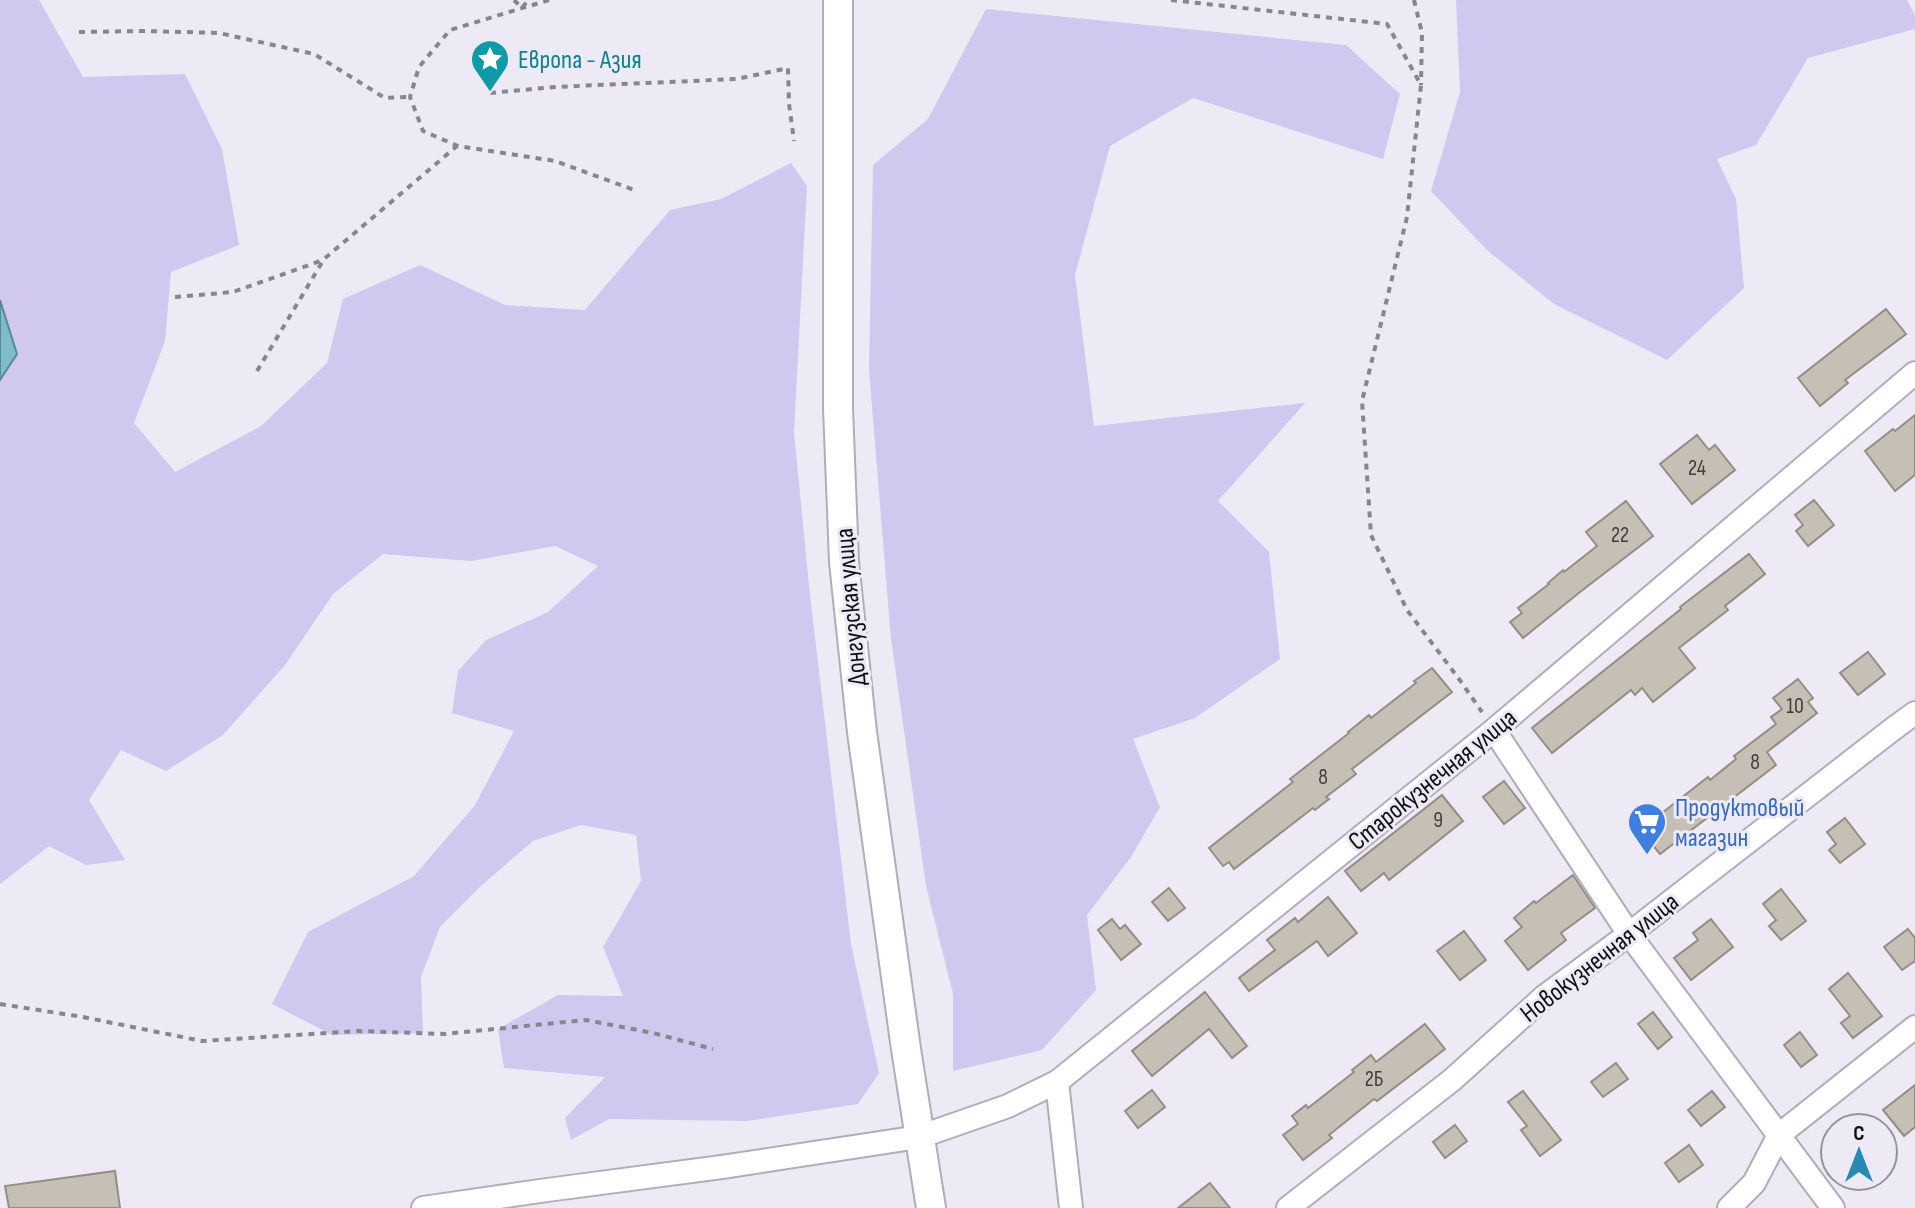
<svg xmlns="http://www.w3.org/2000/svg" width="1915" height="1208" viewBox="0 0 1915 1208" font-family="'Sofia Sans Condensed',sans-serif">
<style>
.green{fill:#d0c8ee}
.water{fill:#7cbccb;stroke:#5c8894;stroke-width:2}
.building{fill:#c6bfb5;stroke:#948d84;stroke-width:2}
.lines{fill:none;stroke-linecap:round;stroke-linejoin:round}
.minor-casing{stroke:#b0adb9;stroke-width:26}
.major-casing{stroke:#b0adb9;stroke-width:32}
.path{stroke:#87868e;stroke-width:4;stroke-dasharray:6 6;stroke-linecap:butt}
.minor{stroke:#fff;stroke-width:22}
.major{stroke:#fff;stroke-width:28}
.labels{text-anchor:middle;stroke-width:6;stroke-linejoin:round;paint-order:stroke}
.number-label{font-size:22px;fill:#3e3c3c}
.culture-label{font-size:26px;fill:#0d838f;stroke:#edeaf6;text-anchor:start}
.street-label{font-size:26px;fill:#101013;stroke:#edeaf6}
.shop-label{font-size:26px;fill:#366cbe;stroke:#edeaf6;text-anchor:start}
</style>
<rect width="100%" height="100%" fill="#edeaf6"/>
<!-- green -->
<g class="green">
<path d="M 0,0 L 39,0 L 83,77 L 185,74 L 222,149 L 239,245 L 171,272 L 165,341 L 134,423 L 175,472 L 261,426 L 327,363 L 343,299 L 420,265 L 505,305 L 585,310 L 670,210 L 721,199 L 791,163 L 807,186 L 794,432 L 809,586 L 851,944 L 879,1073 L 858,1104 L 747,1121 L 609,1119 L 571,1140 L 565,1118 L 605,1077 L 504,1068 L 498,1029 L 558,995 L 623,996 L 603,947 L 641,881 L 636,835 L 581,825 L 533,841 L 482,885 L 440,927 L 421,977 L 423,1033 L 332,1035 L 272,1004 L 308,932 L 414,876 L 475,805 L 514,731 L 452,713 L 458,671 L 486,640 L 548,612 L 598,566 L 555,546 L 471,561 L 383,554 L 333,594 L 285,665 L 223,735 L 166,771 L 121,750 L 89,800 L 125,860 L 86,865 L 49,846 L 0,884 Z"/>
<path d="M 1456,0 L 1907,0 L 1915,16 L 1915,29 L 1808,58 L 1756,145 L 1717,159 L 1736,199 L 1744,288 L 1667,360 L 1554,304 L 1488,251 L 1431,191 L 1460,92 Z"/>
<path d="M 986,9 L 1346,45 L 1400,94 L 1383,159 L 1193,98 L 1110,146 L 1075,275 L 1094,426 L 1305,403 L 1218,501 L 1269,552 L 1280,659 L 1195,718 L 1133,739 L 1160,807 L 1131,857 L 1087,915 L 1096,990 L 1042,1050 L 953,1071 L 953,994 L 926,886 L 891,639 L 869,370 L 873,165 L 928,119 Z"/>
</g>
<!-- water -->
<path class="water" d="M 0,300 L 17,354 L 0,380 Z"/>
<!-- building -->
<g class="building">
<path d="M 1886,309 L 1906,334 L 1845,380 L 1848,383 L 1820,406 L 1798,378 Z"/>
<path d="M 1915,415 L 1915,475 L 1895,491 L 1865,451 L 1893,429 L 1895,431 Z"/>
<path d="M 1697,435 L 1709,450 L 1715,445 L 1735,470 L 1692,504 L 1660,464 Z"/>
<path d="M 1814,500 L 1834,525 L 1808,546 L 1796,531 L 1803,525 L 1795,515 Z"/>
<path d="M 1626,501 L 1653,536 L 1580,592 L 1523,638 L 1510,622 L 1522,613 L 1518,608 L 1549,584 L 1548,583 L 1563,570 L 1564,572 L 1597,546 L 1586,532 Z"/>
<path d="M 1749,554 L 1765,574 L 1725,606 L 1728,610 L 1679,648 L 1695,668 L 1653,702 L 1642,688 L 1635,695 L 1631,690 L 1552,753 L 1532,728 L 1681,609 L 1680,607 Z"/>
<path d="M 1868,652 L 1885,674 L 1858,695 L 1840,673 Z"/>
<path d="M 1432,668 L 1452,692 L 1352,769 L 1356,774 L 1326,797 L 1329,799 L 1315,810 L 1313,808 L 1234,869 L 1229,862 L 1223,866 L 1209,848 L 1293,782 L 1290,779 L 1349,733 L 1348,732 L 1369,715 L 1371,718 L 1416,683 L 1414,681 Z"/>
<path d="M 1798,679 L 1813,698 L 1808,702 L 1817,713 L 1767,752 L 1776,765 L 1660,854 L 1639,828 L 1660,811 L 1662,813 L 1708,777 L 1710,780 L 1736,759 L 1734,756 L 1776,724 L 1771,717 L 1782,709 L 1773,698 Z"/>
<path d="M 1504,781 L 1525,808 L 1504,824 L 1483,797 Z"/>
<path d="M 1442,795 L 1463,821 L 1389,880 L 1384,873 L 1361,891 L 1345,871 Z"/>
<path d="M 1845,818 L 1865,844 L 1840,863 L 1829,850 L 1836,844 L 1827,832 Z"/>
<path d="M 1573,875 L 1595,908 L 1561,933 L 1566,940 L 1528,970 L 1505,941 L 1522,927 L 1514,918 L 1534,901 L 1536,903 Z"/>
<path d="M 1169,888 L 1185,908 L 1168,921 L 1152,902 Z"/>
<path d="M 1781,889 L 1806,921 L 1781,940 L 1769,926 L 1776,920 L 1763,904 Z"/>
<path d="M 1328,897 L 1357,933 L 1328,956 L 1317,941 L 1249,991 L 1239,978 L 1275,950 L 1267,940 L 1295,918 L 1298,922 Z"/>
<path d="M 1112,919 L 1120,929 L 1125,925 L 1141,944 L 1121,960 L 1098,930 Z"/>
<path d="M 1711,919 L 1733,947 L 1691,980 L 1674,958 L 1698,940 L 1693,933 Z"/>
<path d="M 1908,929 L 1915,938 L 1915,961 L 1902,970 L 1884,947 Z"/>
<path d="M 1464,931 L 1486,960 L 1460,980 L 1437,951 Z"/>
<path d="M 1848,973 L 1882,1016 L 1853,1038 L 1841,1023 L 1850,1016 L 1829,989 Z"/>
<path d="M 1205,992 L 1247,1046 L 1232,1058 L 1209,1029 L 1152,1076 L 1132,1051 Z"/>
<path d="M 1653,1012 L 1672,1037 L 1658,1049 L 1638,1024 Z"/>
<path d="M 1425,1024 L 1445,1049 L 1377,1101 L 1374,1099 L 1329,1135 L 1332,1138 L 1303,1160 L 1283,1135 L 1298,1124 L 1292,1116 L 1306,1105 L 1308,1108 L 1354,1072 L 1352,1070 L 1371,1055 L 1376,1062 Z"/>
<path d="M 1800,1032 L 1817,1055 L 1801,1067 L 1784,1045 Z"/>
<path d="M 1616,1063 L 1628,1079 L 1603,1097 L 1591,1082 Z"/>
<path d="M 1915,1085 L 1915,1127 L 1904,1136 L 1883,1110 Z"/>
<path d="M 1152,1090 L 1165,1107 L 1138,1128 L 1125,1111 Z"/>
<path d="M 1523,1091 L 1561,1140 L 1540,1156 L 1521,1130 L 1527,1126 L 1508,1102 Z"/>
<path d="M 1712,1091 L 1725,1107 L 1701,1126 L 1688,1110 Z"/>
<path d="M 1455,1125 L 1467,1141 L 1445,1158 L 1433,1142 Z"/>
<path d="M 1689,1145 L 1703,1165 L 1679,1182 L 1665,1163 Z"/>
<path d="M 115,1171 L 120,1208 L 9,1208 L 5,1186 Z"/>
<path d="M 1210,1183 L 1230,1208 L 1178,1208 Z"/>
</g>
<g class="lines">
<defs>
<g id="minor">
<path d="M 1494,730 L 1629,934 L 1833,1208"/>
<path d="M 1057,1082 L 1071,1208"/>
<path d="M 423,1208 L 547,1190 L 722,1167 L 919,1137 L 1008,1106 L 1057,1082 L 1494,730 L 1915,373"/>
<path d="M 1288,1208 L 1452,1080 L 1545,996 L 1629,934 L 1893,729 L 1915,713"/>
<path d="M 1729,1208 L 1754,1183 L 1779,1135 L 1915,1027"/>
</g>
<path id="major" d="M 838,0 L 838,408 L 844,562 L 862,732 L 906,1049 L 931,1208"/>
</defs>
<!-- minor casing -->
<use href="#minor" class="minor-casing"/>
<!-- major casing -->
<use href="#major" class="major-casing"/>
<!-- path -->
<g class="path">
<path d="M 514,0 L 522,8 L 528,0"/>
<path d="M 549,0 L 450,30 L 419,67 L 410,97 L 423,131 L 458,146 L 555,161 L 637,191"/>
<path d="M 1171,0 L 1387,24 L 1421,85 L 1407,217 L 1362,401 L 1371,535 L 1407,610 L 1459,679 L 1482,712"/>
<path d="M 1414,0 L 1422,33 L 1421,85"/>
<path d="M 79,32 L 146,31 L 219,33 L 314,54 L 385,98 L 409,97"/>
<path d="M 490,93 L 554,87 L 737,79 L 788,68 L 789,104 L 794,141"/>
<path d="M 175,297 L 233,292 L 323,260"/>
<path d="M 257,371 L 324,259 L 457,146"/>
<path d="M 0,1004 L 83,1017 L 202,1041 L 358,1031 L 444,1034 L 586,1020 L 653,1033 L 713,1049"/>
</g>
<!-- minor -->
<use href="#minor" class="minor"/>
<!-- major -->
<use href="#major" class="major"/>
</g>
<!-- icons -->
<defs>
<symbol id="sight-pin" viewBox="-11 -11 22 30"><path d="M0 17L-7.5 6A9.5 9.5 0 1 1 7.5 6Z" fill="#0f9aa8" stroke="#edeaf6"/><path d="M0-6L1.8-2.2L6-1.7L2.9 1.2L3.7 5.4L0 3.3L-3.7 5.4L-2.9 1.2L-6-1.7L-1.8-2.2Z" fill="#fff"/></symbol>
<symbol id="supermarket-pin" viewBox="-11 -11 22 30"><path d="M0 17L-7.5 6A9.5 9.5 0 1 1 7.5 6Z" fill="#3f7fe0" stroke="#edeaf6"/><path d="M-6-5.5h2.5l.6 2H6L4.5 2H-2.5L-4.4-4H-6ZM-1.5 3.2a1.3 1.3 0 1 0 .1 0ZM3 3.2a1.3 1.3 0 1 0 .1 0Z" fill="#fff"/></symbol>
</defs>
<g fill-rule="evenodd">
<use href="#sight-pin" x="468" y="37" width="44" height="60"/>
<use href="#supermarket-pin" x="1625" y="800" width="44" height="60"/>
</g>
<g class="labels">
<!-- number labels -->
<g class="number-label">
<text x="1697" y="475">24</text>
<text x="1620" y="542">22</text>
<text x="1795" y="713">10</text>
<text x="1755" y="769">8</text>
<text x="1323" y="784">8</text>
<text x="1438" y="827">9</text>
<text x="1374" y="1086">2Б</text>
</g>
<!-- culture labels -->
<g class="culture-label">
<text x="518" y="68">Европа - Азия</text>
</g>
<!-- street labels -->
<g class="street-label">
<text transform="translate(850 607) rotate(-95)" y="9">Донгузская улица</text>
<text transform="translate(1432 779) rotate(-39)" y="9">Старокузнечная улица</text>
<text transform="translate(1599 957) rotate(-38)" y="9">Новокузнечная улица</text>
</g>
<!-- shop labels -->
<g class="shop-label">
<text x="1675" y="816">Продуктовый<tspan x="1675" dy="30">магазин</tspan></text>
</g>
</g>
<!-- north arrow -->
<g transform="translate(1859 1152)"><circle r="38" fill="#edeaf6" stroke="#95939b" stroke-width="2"/>
<path d="M0-6L14 30L0 20L-14 30Z" fill="#2889b4"/>
<text y="-12" font-size="22" font-weight="bold" text-anchor="middle" fill="#101013">С</text>
</g>
</svg>
